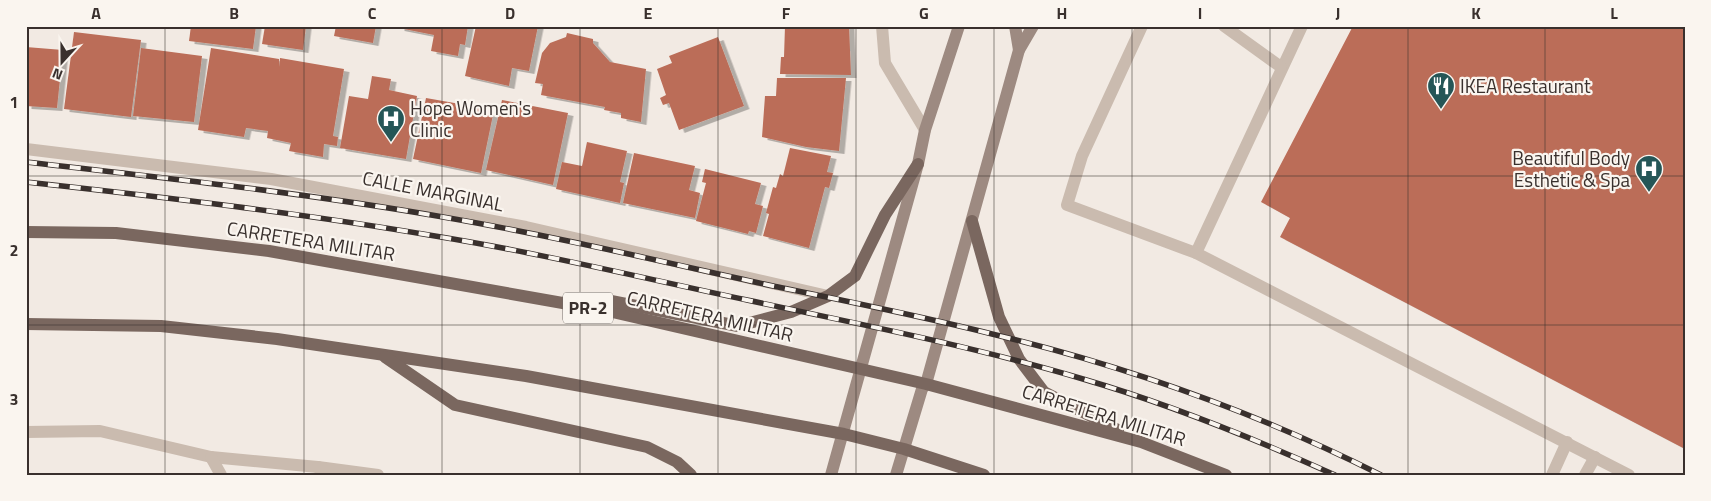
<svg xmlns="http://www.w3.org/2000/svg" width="1711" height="501" viewBox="0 0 1711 501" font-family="'Titillium Web',sans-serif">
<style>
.building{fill:#bb6d58;filter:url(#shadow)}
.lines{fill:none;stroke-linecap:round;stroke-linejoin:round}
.lane{stroke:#cabbaf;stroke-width:12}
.street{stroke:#cabbaf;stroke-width:12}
.secondary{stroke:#9d8a81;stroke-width:12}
.primary{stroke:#7a675f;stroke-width:12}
.rail-casing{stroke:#39302d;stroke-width:5.5}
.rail{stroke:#faf5ef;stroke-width:4;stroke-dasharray:11;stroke-linecap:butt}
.grid{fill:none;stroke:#39302d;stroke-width:1;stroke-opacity:0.55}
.labels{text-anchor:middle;stroke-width:4.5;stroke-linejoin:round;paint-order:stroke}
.shield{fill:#faf5ef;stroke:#736b67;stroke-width:1}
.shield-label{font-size:18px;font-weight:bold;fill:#39302d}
.poi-label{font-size:19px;fill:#39302d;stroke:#faf5ef;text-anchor:start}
.street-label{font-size:19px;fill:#39302d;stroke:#faf5ef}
.neatline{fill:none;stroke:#39302d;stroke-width:2}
.grid-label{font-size:16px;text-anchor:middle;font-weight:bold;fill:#39302d}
</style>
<defs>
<filter id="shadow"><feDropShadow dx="5.5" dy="3" stdDeviation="0" flood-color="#0004"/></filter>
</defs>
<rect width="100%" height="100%" fill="#f2eae3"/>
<!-- building -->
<g class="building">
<path d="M 191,26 L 256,26 L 253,49 L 189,41 Z"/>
<path d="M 265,26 L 306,26 L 303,50 L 262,44 Z"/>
<path d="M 336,26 L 376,26 L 373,43 L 334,36 Z"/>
<path d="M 399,26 L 468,26 L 465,45 L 460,44 L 458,56 L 431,51 L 434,35 L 399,28 Z"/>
<path d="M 476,26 L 538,26 L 529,71 L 512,68 L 509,86 L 465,76 Z"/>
<path d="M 785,26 L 849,26 L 851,75 L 780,74 L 781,57 L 784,57 Z"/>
<path d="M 1353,26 L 1685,26 L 1685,449 L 1280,237 L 1290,218 L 1261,202 Z"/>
<path d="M 74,32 L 141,40 L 131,117 L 64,109 Z"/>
<path d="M 567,33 L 593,39 L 593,43 L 610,62 L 646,69 L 641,122 L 621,118 L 621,113 L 604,110 L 605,107 L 541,95 L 543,84 L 535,83 L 542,53 L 550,43 L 566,37 Z"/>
<path d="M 718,37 L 744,106 L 679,130 L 669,103 L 663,105 L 660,98 L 666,95 L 657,69 L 672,63 L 669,56 Z"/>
<path d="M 26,47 L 63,50 L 57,108 L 26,106 Z"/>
<path d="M 141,48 L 202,56 L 194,122 L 133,116 Z"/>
<path d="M 211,48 L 279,59 L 279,67 L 280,58 L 344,69 L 333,136 L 338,137 L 337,146 L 324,144 L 323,157 L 289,151 L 291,143 L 267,138 L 268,131 L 246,128 L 244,137 L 198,130 Z"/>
<path d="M 372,76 L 391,79 L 389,90 L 417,96 L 406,159 L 340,148 L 349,96 L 368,99 Z"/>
<path d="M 777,78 L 846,78 L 839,151 L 806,147 L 762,137 L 765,96 L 776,96 Z"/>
<path d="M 426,98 L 494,110 L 481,173 L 413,159 Z"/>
<path d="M 502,100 L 568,113 L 553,185 L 486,170 Z"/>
<path d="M 587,142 L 627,151 L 620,182 L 624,183 L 620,203 L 556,189 L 562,162 L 582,166 Z"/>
<path d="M 790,148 L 831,156 L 827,172 L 833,173 L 829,188 L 825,187 L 809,248 L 763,236 L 769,214 L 766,213 L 773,187 L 776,188 L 780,174 L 783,176 Z"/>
<path d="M 634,153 L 695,166 L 689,190 L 700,193 L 695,218 L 623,203 Z"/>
<path d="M 705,169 L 761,183 L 755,204 L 763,206 L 756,233 L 749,231 L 748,234 L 696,221 L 706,183 L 702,182 Z"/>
</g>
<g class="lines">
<!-- lane -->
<g class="lane">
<path d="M 1142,26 L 1082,156 L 1067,205 L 1196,253 L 1302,26"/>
<path d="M 1224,26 L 1281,67"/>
<path d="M 1196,253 L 1629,475"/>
<path d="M 26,432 L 100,431 L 211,457 L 318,467 L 323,475"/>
<path d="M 211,457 L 221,475"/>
<path d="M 318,467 L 378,475"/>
<path d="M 1552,475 L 1567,442"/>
<path d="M 1585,475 L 1595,457"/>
</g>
<!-- street -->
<g class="street">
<path d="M 882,26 L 885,63 L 925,130"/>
<path d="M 26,149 L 271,179 L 526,227 L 828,296"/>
</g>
<!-- secondary -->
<g class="secondary">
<path d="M 1015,26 L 1019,50"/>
<path d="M 831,475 L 918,164 L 925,130 L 959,26"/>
<path d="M 896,475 L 922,389 L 926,384 L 1019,50 L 1033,26"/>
</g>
<!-- primary -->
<g class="primary">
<path d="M 972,221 L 999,317 L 1019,359 L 1044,392 L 1118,430"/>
<path d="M 26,232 L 116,233 L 269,251 L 608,311 L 926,384 L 1141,442 L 1226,475"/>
<path d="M 589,304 L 611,301 L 738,326 L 791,312 L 828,296 L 855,276 L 885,215 L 918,164"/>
<path d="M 26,324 L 161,326 L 277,339 L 526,376 L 844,434 L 904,449 L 984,475"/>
<path d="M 385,357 L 455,405 L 647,447 L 677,462 L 691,475"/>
</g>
<defs>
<g id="rail">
<path d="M 26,162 C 166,178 305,193 443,217 C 554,236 663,262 773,286 C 846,301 920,316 992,334 C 1126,366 1258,413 1381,475"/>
<path d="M 26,182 C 163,197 300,213 435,236 C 540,253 643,278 747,300 C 859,324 972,346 1083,379 C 1169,404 1253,438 1335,475"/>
</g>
</defs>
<!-- rail casing -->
<use href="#rail" class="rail-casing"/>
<!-- rail -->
<use href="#rail" class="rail"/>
</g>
<!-- grid -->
<path class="grid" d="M 165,26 L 165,475M 304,26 L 304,475M 442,26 L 442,475M 580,26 L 580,475M 718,26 L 718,475M 856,26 L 856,475M 994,26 L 994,475M 1132,26 L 1132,475M 1270,26 L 1270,475M 1408,26 L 1408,475M 1545,26 L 1545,475M 26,176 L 1685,176M 26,325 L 1685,325"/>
<!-- icons -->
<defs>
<symbol id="restaurant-pin" viewBox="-11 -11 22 30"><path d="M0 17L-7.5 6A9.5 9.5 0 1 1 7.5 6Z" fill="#255657" stroke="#faf5ef"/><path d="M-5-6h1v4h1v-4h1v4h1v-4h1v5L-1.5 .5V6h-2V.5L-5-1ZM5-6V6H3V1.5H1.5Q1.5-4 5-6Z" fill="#fff"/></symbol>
<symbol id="hospital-pin" viewBox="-11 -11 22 30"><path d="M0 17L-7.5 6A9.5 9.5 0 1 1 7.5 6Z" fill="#255657" stroke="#faf5ef"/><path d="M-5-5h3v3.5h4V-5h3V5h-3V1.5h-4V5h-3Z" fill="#fff"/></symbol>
</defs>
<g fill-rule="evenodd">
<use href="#restaurant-pin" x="1425" y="70" width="32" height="43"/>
<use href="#hospital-pin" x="375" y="103" width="32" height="43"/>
<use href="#hospital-pin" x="1633" y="153" width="32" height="43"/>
</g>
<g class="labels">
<!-- shield labels -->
<rect class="shield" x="563" y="292.5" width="50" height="31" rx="4"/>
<g class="shield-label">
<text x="588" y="314">PR-2</text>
</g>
<!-- poi labels -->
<g class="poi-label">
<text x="1460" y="93">IKEA Restaurant</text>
<text x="410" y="115">Hope Women's<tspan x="410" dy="22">Clinic</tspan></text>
<text x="1630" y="165" text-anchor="end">Beautiful Body<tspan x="1630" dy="22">Esthetic &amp; Spa</tspan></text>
</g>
<!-- street labels -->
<g class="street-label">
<text transform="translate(433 191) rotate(11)" y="7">CALLE MARGINAL</text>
<text transform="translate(311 241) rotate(9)" y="7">CARRETERA MILITAR</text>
<text transform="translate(710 316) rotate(13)" y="7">CARRETERA MILITAR</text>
<text transform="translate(1104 415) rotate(17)" y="7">CARRETERA MILITAR</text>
</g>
</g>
<!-- border -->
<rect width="1711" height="501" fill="none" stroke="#faf5ef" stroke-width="55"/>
<!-- north arrow -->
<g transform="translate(62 62) rotate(201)" stroke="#faf5ef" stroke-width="4" paint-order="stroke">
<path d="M0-4L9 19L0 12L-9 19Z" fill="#39302d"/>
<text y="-8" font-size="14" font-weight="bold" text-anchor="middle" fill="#39302d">N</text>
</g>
<rect x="28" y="28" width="1656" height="446" class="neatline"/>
<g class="grid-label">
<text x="96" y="19">A</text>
<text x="234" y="19">B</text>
<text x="372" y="19">C</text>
<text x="510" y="19">D</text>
<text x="648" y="19">E</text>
<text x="786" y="19">F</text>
<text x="924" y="19">G</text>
<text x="1062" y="19">H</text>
<text x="1200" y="19">I</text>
<text x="1338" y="19">J</text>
<text x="1476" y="19">K</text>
<text x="1614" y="19">L</text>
<text x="14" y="108">1</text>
<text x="14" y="256">2</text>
<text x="14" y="405">3</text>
</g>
</svg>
